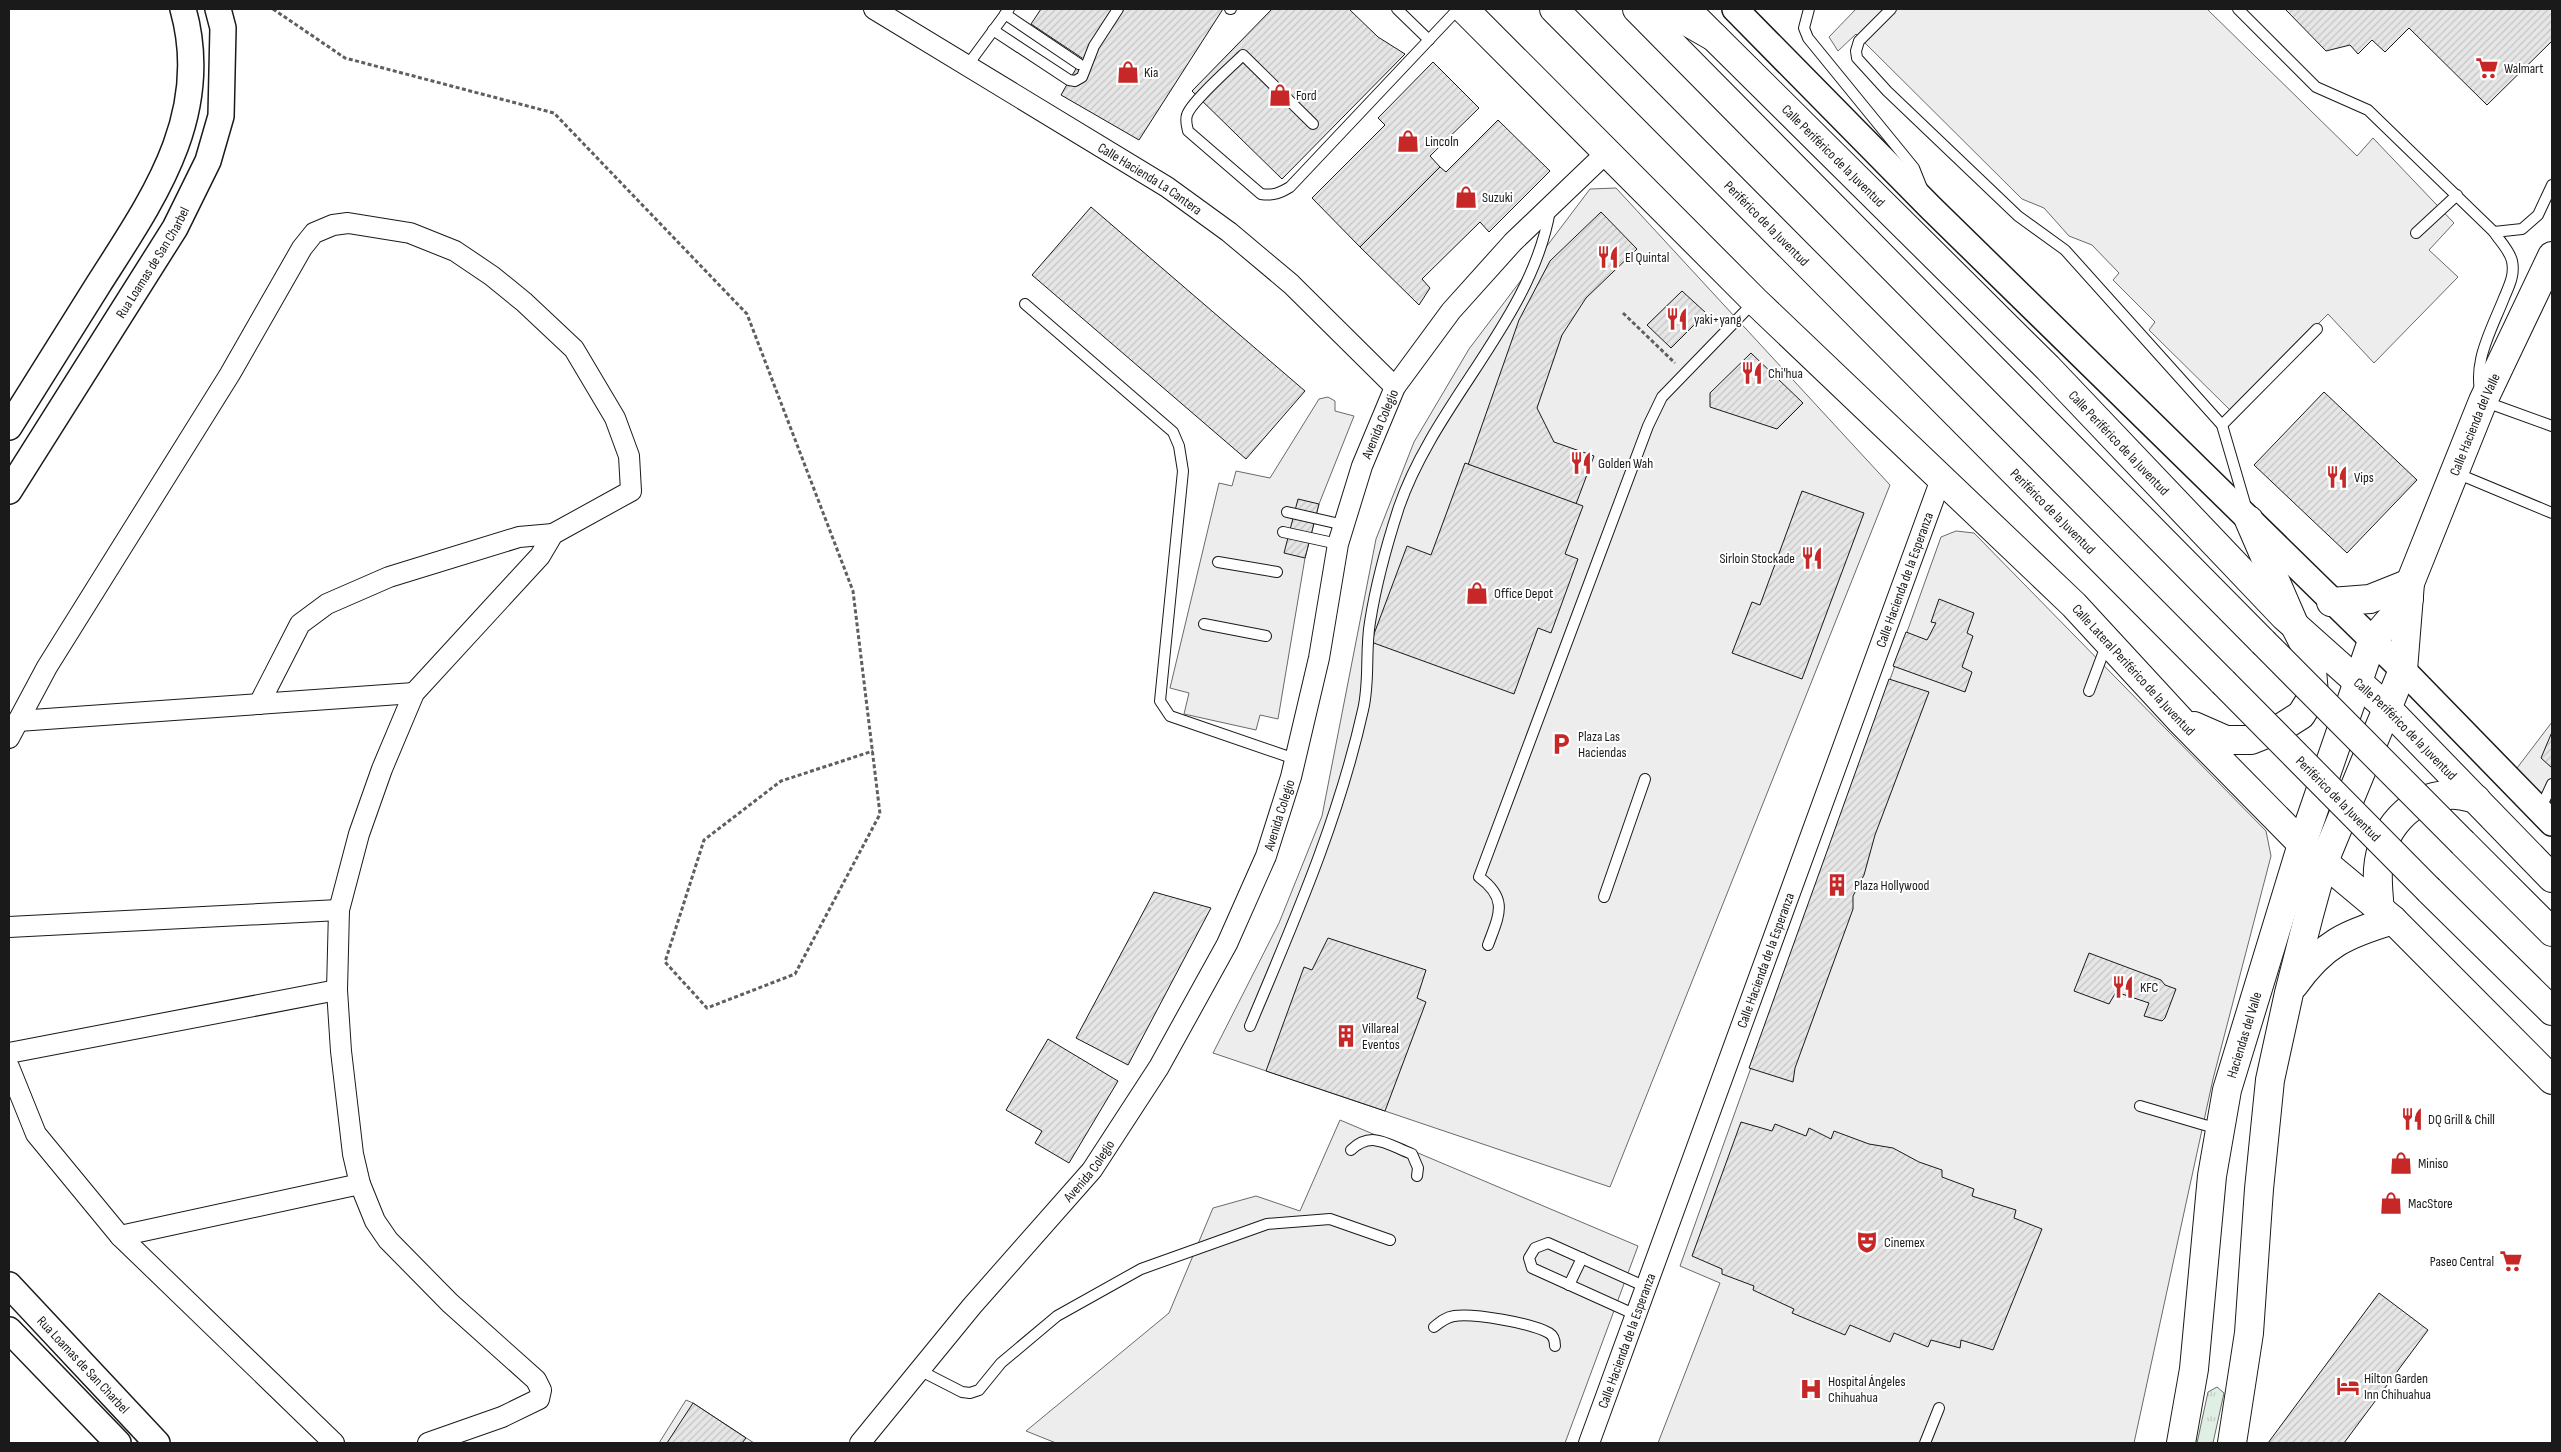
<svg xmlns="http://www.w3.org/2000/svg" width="2561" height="1452" viewBox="0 0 2561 1452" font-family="'Sofia Sans Condensed',sans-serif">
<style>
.grass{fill:url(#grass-tufts);stroke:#6a6a6a}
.parking{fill:#ededed;stroke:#6a6a6a}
.building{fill:url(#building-hatch);stroke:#1a1a1a}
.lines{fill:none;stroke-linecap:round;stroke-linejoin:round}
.service-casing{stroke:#1a1a1a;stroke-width:12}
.minor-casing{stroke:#1a1a1a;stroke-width:22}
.tertiary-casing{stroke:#1a1a1a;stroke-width:28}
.secondary-casing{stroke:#1a1a1a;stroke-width:30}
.trunk-casing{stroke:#1a1a1a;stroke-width:30}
.path{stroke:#5f5f5f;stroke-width:3;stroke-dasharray:4 2.5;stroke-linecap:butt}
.service{stroke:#fff;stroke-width:10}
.minor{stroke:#fff;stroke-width:20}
.tertiary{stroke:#fff;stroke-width:25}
.secondary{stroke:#fff;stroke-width:28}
.trunk{stroke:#fff;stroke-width:28}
.trunk-bridge-casing{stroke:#1a1a1a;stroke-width:30;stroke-linecap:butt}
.trunk-bridge{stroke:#fff;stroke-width:28}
.labels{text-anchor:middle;stroke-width:4;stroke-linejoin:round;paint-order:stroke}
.poi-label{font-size:14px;fill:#1a1a1a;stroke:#fff;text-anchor:start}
.street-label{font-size:14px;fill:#1a1a1a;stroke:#fff}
</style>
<defs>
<pattern id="grass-tufts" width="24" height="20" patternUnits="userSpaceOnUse" patternTransform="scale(1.25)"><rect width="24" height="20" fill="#e0efe3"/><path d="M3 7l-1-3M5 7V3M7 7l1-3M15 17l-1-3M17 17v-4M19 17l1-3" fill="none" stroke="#c0ccc2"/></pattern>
<pattern id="building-hatch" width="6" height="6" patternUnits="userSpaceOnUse" patternTransform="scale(1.25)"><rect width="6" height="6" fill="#e6e6e6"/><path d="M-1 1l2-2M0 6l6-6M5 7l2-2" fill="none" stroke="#c5c5c5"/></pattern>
</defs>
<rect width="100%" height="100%" fill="#fff"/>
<!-- grass -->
<path class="grass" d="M 2217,1387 L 2224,1393 L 2213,1443 L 2197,1443 L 2208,1392 Z"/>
<!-- parking -->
<g class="parking">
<path d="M 1856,9 L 2207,9 L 2357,156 L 2373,138 L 2454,223 L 2429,250 L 2458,277 L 2374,363 L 2328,314 L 2231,411 L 2149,330 L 2155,322 L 2113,280 L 2119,273 L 2092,245 L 2069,236 L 2044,208 L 2022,199 L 1856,34 L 1838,51 L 1829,37 Z"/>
<path d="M 1616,188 L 1890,485 L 1610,1187 L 1213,1053 L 1279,923 L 1322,816 L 1376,539 L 1414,442 L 1469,349 L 1590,189 Z"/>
<path d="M 1328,397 L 1335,401 L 1335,411 L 1354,416 L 1319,504 L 1305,558 L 1278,719 L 1260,715 L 1256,730 L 1184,714 L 1189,693 L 1170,688 L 1219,483 L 1232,486 L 1236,471 L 1270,478 L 1319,399 Z"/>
<path d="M 1956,531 L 1974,533 L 2266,831 L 2271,856 L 2213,1079 L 2134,1443 L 1658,1443 L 1720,1283 L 1680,1266 L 1941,537 Z"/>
<path d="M 2552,722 L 2552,814 L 2511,776 Z"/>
<path d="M 1340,1120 L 1638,1246 L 1565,1443 L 1056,1443 L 1026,1431 L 1169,1313 L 1213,1208 L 1256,1196 L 1300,1211 Z"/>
<path d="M 686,1400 L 693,1403 L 754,1443 L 659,1443 Z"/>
</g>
<!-- building -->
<g class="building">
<path d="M 1041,9 L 1223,9 L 1139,140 L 1061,95 L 1082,58 L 1031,24 Z"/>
<path d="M 1272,9 L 1349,9 L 1378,37 L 1405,54 L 1282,179 L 1192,91 Z"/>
<path d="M 2285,9 L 2552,9 L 2552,41 L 2487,105 L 2409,28 L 2385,52 L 2372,40 L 2358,54 L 2350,45 L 2326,51 Z"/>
<path d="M 1433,62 L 1479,108 L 1430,156 L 1440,167 L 1360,247 L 1312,198 L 1385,125 L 1378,118 Z"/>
<path d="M 1498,120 L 1550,171 L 1489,232 L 1480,222 L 1422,279 L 1430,288 L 1419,305 L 1360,247 L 1440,167 L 1446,172 Z"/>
<path d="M 1091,207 L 1305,391 L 1246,459 L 1032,275 Z"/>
<path d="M 1601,212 L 1637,249 L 1586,298 L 1562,335 L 1537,408 L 1554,442 L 1594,456 L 1576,504 L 1468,465 L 1519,320 L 1550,261 Z"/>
<path d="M 1682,291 L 1706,313 L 1671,348 L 1647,325 Z"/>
<path d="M 1751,353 L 1803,403 L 1777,429 L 1710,407 L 1710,393 Z"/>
<path d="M 2324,392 L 2417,480 L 2347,553 L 2254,465 Z"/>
<path d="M 1465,463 L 1583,506 L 1565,554 L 1578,559 L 1551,633 L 1538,628 L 1514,694 L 1371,642 L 1407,546 L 1431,555 Z"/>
<path d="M 1802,491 L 1864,513 L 1802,679 L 1732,653 L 1752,602 L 1760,605 Z"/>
<path d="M 1298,499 L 1319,504 L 1305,558 L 1284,553 Z"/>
<path d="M 1939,599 L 1974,613 L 1967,633 L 1973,636 L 1962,667 L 1972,672 L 1965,692 L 1893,666 L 1906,632 L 1927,640 L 1936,623 L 1931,622 Z"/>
<path d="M 1889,679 L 1929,692 L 1875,835 L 1864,875 L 1853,896 L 1853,909 L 1795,1068 L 1793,1082 L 1749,1068 Z"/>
<path d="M 2552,732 L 2552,768 L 2541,758 Z"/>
<path d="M 1154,892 L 1211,908 L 1128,1065 L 1076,1038 Z"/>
<path d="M 1328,938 L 1426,970 L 1417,998 L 1426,1002 L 1385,1111 L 1266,1071 L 1304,967 L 1312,970 Z"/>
<path d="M 2089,953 L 2161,980 L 2165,985 L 2176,989 L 2165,1018 L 2162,1021 L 2144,1016 L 2149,1003 L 2116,992 L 2109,1004 L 2074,991 Z"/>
<path d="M 1048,1039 L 1118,1081 L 1069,1163 L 1035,1143 L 1042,1131 L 1006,1110 Z"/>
<path d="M 1741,1122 L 1772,1131 L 1775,1124 L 1806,1136 L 1809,1128 L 1831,1139 L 1834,1131 L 1869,1144 L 1893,1148 L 1919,1162 L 1942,1170 L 1942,1177 L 1974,1189 L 1972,1196 L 2016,1210 L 2014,1218 L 2042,1229 L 1993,1350 L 1961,1340 L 1960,1348 L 1931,1340 L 1928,1347 L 1894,1333 L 1890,1342 L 1850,1325 L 1845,1335 L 1792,1313 L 1794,1309 L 1753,1290 L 1754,1286 L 1722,1274 L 1722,1269 L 1692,1256 Z"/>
<path d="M 2379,1293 L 2428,1330 L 2344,1443 L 2268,1443 Z"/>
<path d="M 693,1403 L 746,1438 L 742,1443 L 667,1443 Z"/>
</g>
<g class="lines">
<defs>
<g id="service">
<path d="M 1230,9 L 1231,9"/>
<path d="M 1397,9 L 1429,40"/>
<path d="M 1809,9 L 1804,28 L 1808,38 L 1914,168 L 1922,188"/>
<path d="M 1891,9 L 1859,41 L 1856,51 L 1857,58 L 1887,91 L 2018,216 L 2065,250 L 2222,425 L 2317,329"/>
<path d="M 2238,9 L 2316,87 L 2368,110 L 2494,232"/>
<path d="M 1005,14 L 1079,64"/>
<path d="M 993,30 L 1069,80 L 1075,81 L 1082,77 L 1094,46 L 1118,9"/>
<path d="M 967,66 L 1009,9"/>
<path d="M 1313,124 L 1243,55 C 1231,67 1191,102 1187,115 C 1185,121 1187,125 1188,131 L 1261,194 C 1273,196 1280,193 1290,187 L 1458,9"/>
<path d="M 2552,185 L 2538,215 L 2522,229 L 2494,232 C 2499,240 2510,251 2512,261 C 2515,275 2509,286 2504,298 C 2491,331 2470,366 2483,401 L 2552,426"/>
<path d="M 2416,233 L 2457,195"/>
<path d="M 1025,304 L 1173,432 L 1179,446 L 1183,471 L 1160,701 L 1170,716 L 1295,759"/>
<path d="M 2222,425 L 2246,507"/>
<path d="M 2456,473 L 2552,513"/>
<path d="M 1287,512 L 1344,525"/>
<path d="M 1283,532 L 1338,544"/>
<path d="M 1218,562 L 1277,572"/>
<path d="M 1204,624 L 1266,636"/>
<path d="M 2089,691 L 2107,643"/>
<path d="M 2540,810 L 2552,784"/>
<path d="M 1604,897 L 1645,779"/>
<path d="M 1488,945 C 1499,915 1509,899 1479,877 L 1648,426 L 1662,397 L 1754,302"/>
<path d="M 1250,1026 C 1294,921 1338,822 1363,710 C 1370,681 1365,651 1370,622 C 1376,584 1387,544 1399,507 C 1435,402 1532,319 1550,210"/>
<path d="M 2140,1106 L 2218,1129"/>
<path d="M 1351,1150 C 1372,1130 1388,1145 1412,1154 L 1418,1168 L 1417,1176"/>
<path d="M 1569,1285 L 1582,1258"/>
<path d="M 1636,1315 L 1532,1268 L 1529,1258 L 1535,1248 L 1548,1243 L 1646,1287"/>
<path d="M 1434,1327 C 1440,1322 1446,1317 1454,1316 C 1474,1313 1531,1323 1549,1333 C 1554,1336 1555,1341 1555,1346"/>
<path d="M 919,1370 L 962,1392 L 970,1393 L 979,1390 L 1001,1363 L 1057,1316 L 1141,1269 L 1267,1224 L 1330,1219 L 1390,1240"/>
<path d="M 1925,1443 L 1939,1408"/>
</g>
<g id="minor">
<path id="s1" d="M 874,9 L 1167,187 L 1229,232 L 1291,284 L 1395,387"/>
<path d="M 259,704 L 300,624 L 327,604 L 389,577 L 519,537 L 553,534"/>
<path d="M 18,721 L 414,693"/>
<path d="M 9,738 L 47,667 L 230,374 L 302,248 L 314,233 L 333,225 L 348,223 L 410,233 L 455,251 L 492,276 L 524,302 L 574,349 L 615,418 L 629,456 L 631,491 L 553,534 L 540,556 L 414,693 L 382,769 L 359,834 L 339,910 L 337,990 L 341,1051 L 353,1154 L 360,1184 L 375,1221 L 388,1240 L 450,1303 L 536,1380 L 541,1390 L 539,1399 L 502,1417 L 428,1443"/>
<path d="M 9,927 L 339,910"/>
<path d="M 9,1053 L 337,990"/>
<path d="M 9,1067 L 36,1134 L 120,1236 L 334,1443"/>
<path d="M 120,1236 L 360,1184"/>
<path id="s2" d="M 860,1443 L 972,1306 L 1092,1170 L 1159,1067 L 1227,944 L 1266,856 L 1291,777 L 1319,658 L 1338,544 L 1362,466 L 1395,387 L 1451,311 L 1513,242 L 1606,153"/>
<path id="s3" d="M 1589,1443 L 1941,479"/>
</g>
<g id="tertiary">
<path d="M 1735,9 L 1930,207 L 2403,670 L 2552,823"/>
<path d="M 9,427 C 38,380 68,333 98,285 C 152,200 213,116 183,9"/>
<path id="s4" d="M 9,491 L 175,228 L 208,161 L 221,116 L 223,28 L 218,9"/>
<path id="s5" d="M 9,1285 L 157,1443"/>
<path d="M 9,1330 L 118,1443"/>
</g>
<g id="secondary">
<path id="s6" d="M 1464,9 L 1755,301 L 2074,605 L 2181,721 L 2302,844 L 2393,920 L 2552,1080"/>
<path id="s7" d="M 1698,21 L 2048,368 L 2284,616 L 2387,708 L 2552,878"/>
<path d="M 2331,602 L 2370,599 L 2410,583"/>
<path d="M 2194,726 L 2226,740 L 2251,740 L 2279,729 L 2301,715 L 2314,694 L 2311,658 L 2294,624 L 2249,520"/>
<path d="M 2380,912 C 2379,898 2377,883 2378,869 C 2381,830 2410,796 2449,795 C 2458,794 2468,797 2476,799"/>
<path d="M 2294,985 C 2323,944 2346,934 2393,920"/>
<path id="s8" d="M 2181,1443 L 2194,1369 L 2212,1176 L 2227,1090 L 2302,844 L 2372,641 L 2409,598"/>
<path id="s9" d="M 2232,1443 L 2249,1333 L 2259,1189 L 2270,1080 L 2289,993 L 2309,915 L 2323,864 L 2403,670 L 2410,583 L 2483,401 L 2552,256"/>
</g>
<g id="trunk">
<path id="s10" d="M 1554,9 L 2223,682"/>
<path d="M 1637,9 L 2263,642"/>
<path d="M 1665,9 L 1714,37"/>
<path d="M 2463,843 L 2552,932"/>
<path d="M 2429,890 L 2552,1011"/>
</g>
</defs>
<!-- service casing -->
<use href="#service" class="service-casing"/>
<!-- minor casing -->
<use href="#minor" class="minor-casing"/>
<!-- tertiary casing -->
<use href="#tertiary" class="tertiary-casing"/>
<!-- secondary casing -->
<use href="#secondary" class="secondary-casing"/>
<!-- trunk casing -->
<use href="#trunk" class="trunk-casing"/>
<!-- path -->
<g class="path">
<path d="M 273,9 L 345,58 L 554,113 L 747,314 L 853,591 L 880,814 L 795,974 L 707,1008 L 665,962 L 704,840 L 781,781 L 873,751"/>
<path d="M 1623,313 L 1675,363"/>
</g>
<!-- service -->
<use href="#service" class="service"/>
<!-- minor -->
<use href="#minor" class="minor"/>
<!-- tertiary -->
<use href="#tertiary" class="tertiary"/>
<!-- secondary -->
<use href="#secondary" class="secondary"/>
<!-- trunk -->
<use href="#trunk" class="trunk"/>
<defs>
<g id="trunk-bridge">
<path d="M 2263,642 L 2463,843"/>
<path id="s11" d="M 2223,682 L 2429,890"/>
</g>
</defs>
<!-- trunk-bridge casing -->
<use href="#trunk-bridge" class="trunk-bridge-casing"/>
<!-- trunk-bridge -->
<use href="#trunk-bridge" class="trunk-bridge"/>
</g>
<!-- icons -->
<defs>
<symbol id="supermarket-bare" viewBox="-9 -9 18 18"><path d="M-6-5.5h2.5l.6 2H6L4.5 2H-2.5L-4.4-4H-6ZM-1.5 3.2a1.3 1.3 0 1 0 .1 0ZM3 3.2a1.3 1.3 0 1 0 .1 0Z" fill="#c62828" stroke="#fff" stroke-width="2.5" paint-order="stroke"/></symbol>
<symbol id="shop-bare" viewBox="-9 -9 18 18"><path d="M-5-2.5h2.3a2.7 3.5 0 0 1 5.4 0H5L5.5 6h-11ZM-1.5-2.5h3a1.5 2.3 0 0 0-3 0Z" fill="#c62828" stroke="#fff" stroke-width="2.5" paint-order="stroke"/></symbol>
<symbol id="restaurant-bare" viewBox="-9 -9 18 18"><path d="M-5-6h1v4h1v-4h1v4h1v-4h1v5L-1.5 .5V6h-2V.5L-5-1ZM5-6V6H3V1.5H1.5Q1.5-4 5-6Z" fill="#c62828" stroke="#fff" stroke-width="2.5" paint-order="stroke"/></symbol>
<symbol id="parking-bare" viewBox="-9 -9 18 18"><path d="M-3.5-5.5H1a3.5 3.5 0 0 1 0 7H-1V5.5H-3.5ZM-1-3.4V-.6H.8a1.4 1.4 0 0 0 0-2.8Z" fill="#c62828" stroke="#fff" stroke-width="2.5" paint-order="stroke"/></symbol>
<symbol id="building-bare" viewBox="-9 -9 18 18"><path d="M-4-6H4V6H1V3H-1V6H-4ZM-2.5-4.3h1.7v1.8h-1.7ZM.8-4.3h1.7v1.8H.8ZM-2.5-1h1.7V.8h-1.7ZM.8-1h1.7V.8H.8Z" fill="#c62828" stroke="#fff" stroke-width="2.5" paint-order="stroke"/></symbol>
<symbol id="theatre-bare" viewBox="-9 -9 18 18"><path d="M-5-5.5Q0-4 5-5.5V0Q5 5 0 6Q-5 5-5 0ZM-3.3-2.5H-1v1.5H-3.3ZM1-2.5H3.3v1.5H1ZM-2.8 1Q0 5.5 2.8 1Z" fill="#c62828" stroke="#fff" stroke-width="2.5" paint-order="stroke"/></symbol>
<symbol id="hotel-bare" viewBox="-9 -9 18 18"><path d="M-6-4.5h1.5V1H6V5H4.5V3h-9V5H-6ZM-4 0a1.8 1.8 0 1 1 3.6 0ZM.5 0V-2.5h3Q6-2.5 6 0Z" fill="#c62828" stroke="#fff" stroke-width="2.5" paint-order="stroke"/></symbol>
<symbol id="hospital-bare" viewBox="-9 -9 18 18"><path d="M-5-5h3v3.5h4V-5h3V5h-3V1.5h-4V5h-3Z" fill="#c62828" stroke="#fff" stroke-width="2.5" paint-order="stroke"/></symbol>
</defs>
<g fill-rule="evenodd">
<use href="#supermarket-bare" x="2471" y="52" width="32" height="32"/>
<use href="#shop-bare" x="1112" y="56" width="32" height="32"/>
<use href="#shop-bare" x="1264" y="79" width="32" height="32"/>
<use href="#shop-bare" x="1392" y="125" width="32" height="32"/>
<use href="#shop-bare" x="1450" y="181" width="32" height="32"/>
<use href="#restaurant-bare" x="1592" y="241" width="32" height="32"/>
<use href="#restaurant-bare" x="1661" y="303" width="32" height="32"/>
<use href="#restaurant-bare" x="1736" y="357" width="32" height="32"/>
<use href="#restaurant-bare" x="1565" y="447" width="32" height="32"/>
<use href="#restaurant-bare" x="2321" y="461" width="32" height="32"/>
<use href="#restaurant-bare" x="1796" y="542" width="32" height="32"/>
<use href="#shop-bare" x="1461" y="577" width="32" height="32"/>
<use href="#parking-bare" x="1545" y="728" width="32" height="32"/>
<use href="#building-bare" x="1821" y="869" width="32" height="32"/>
<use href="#restaurant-bare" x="2107" y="971" width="32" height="32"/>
<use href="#building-bare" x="1330" y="1020" width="32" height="32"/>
<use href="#restaurant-bare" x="2396" y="1103" width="32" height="32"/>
<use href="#shop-bare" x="2385" y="1147" width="32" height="32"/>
<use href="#shop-bare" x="2375" y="1187" width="32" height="32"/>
<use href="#theatre-bare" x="1851" y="1226" width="32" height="32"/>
<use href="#supermarket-bare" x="2495" y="1245" width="32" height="32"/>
<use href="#hotel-bare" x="2332" y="1370" width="32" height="32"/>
<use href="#hospital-bare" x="1795" y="1373" width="32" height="32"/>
</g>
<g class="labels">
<!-- poi labels -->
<g class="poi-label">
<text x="2504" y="73">Walmart</text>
<text x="1144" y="77">Kia</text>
<text x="1296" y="100">Ford</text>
<text x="1425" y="146">Lincoln</text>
<text x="1482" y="202">Suzuki</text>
<text x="1625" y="262">El Quintal</text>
<text x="1694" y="324">yaki+yang</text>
<text x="1768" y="378">Chi'hua</text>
<text x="1598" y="468">Golden Wah</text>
<text x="2354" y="482">Vips</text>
<text x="1795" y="563" text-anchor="end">Sirloin Stockade</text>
<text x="1494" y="598">Office Depot</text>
<text x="1578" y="741">Plaza Las<tspan x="1578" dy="16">Haciendas</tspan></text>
<text x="1854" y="890">Plaza Hollywood</text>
<text x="2140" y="992">KFC</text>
<text x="1362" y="1033">Villareal<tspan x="1362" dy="16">Eventos</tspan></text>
<text x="2428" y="1124">DQ Grill &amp; Chill</text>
<text x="2418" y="1168">Miniso</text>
<text x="2408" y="1208">MacStore</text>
<text x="1884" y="1247">Cinemex</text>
<text x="2494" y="1266" text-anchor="end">Paseo Central</text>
<text x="2364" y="1383">Hilton Garden<tspan x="2364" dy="16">Inn Chihuahua</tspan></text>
<text x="1828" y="1386">Hospital Ángeles<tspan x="1828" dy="16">Chihuahua</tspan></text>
</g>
<!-- street labels -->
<g class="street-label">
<text dy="5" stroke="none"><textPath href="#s7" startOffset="191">Calle Periférico de la Juventud</textPath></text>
<text dy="5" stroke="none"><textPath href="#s1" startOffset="324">Calle Hacienda La Cantera</textPath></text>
<text dy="5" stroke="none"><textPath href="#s10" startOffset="302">Periférico de la Juventud</textPath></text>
<text dy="5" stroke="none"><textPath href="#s4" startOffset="270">Rua Loamas de San Charbel</textPath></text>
<text dy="5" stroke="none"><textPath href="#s2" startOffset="1166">Avenida Colegio</textPath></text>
<text dy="5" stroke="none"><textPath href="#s9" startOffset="1056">Calle Hacienda del Valle</textPath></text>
<text dy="5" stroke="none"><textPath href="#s7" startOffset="596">Calle Periférico de la Juventud</textPath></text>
<text dy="5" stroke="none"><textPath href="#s10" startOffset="708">Periférico de la Juventud</textPath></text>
<text dy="5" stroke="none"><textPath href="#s3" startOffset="919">Calle Hacienda de la Esperanza</textPath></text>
<text dy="5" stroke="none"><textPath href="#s6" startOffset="941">Calle Lateral Periférico de la Juventud</textPath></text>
<text dy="5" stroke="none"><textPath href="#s7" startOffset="1001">Calle Periférico de la Juventud</textPath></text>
<text dy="5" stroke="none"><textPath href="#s11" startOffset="164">Periférico de la Juventud</textPath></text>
<text dy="5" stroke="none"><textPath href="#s2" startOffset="761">Avenida Colegio</textPath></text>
<text dy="5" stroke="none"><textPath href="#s3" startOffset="514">Calle Hacienda de la Esperanza</textPath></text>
<text dy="5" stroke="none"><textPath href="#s8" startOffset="414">Haciendas del Valle</textPath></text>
<text dy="5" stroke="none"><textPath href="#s2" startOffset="356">Avenida Colegio</textPath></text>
<text dy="5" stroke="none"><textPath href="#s3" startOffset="109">Calle Hacienda de la Esperanza</textPath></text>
<text dy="5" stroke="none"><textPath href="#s5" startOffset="109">Rua Loamas de San Charbel</textPath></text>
</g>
</g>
<!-- border -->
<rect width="2561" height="1452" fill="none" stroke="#1a1a1a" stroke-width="20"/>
</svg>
